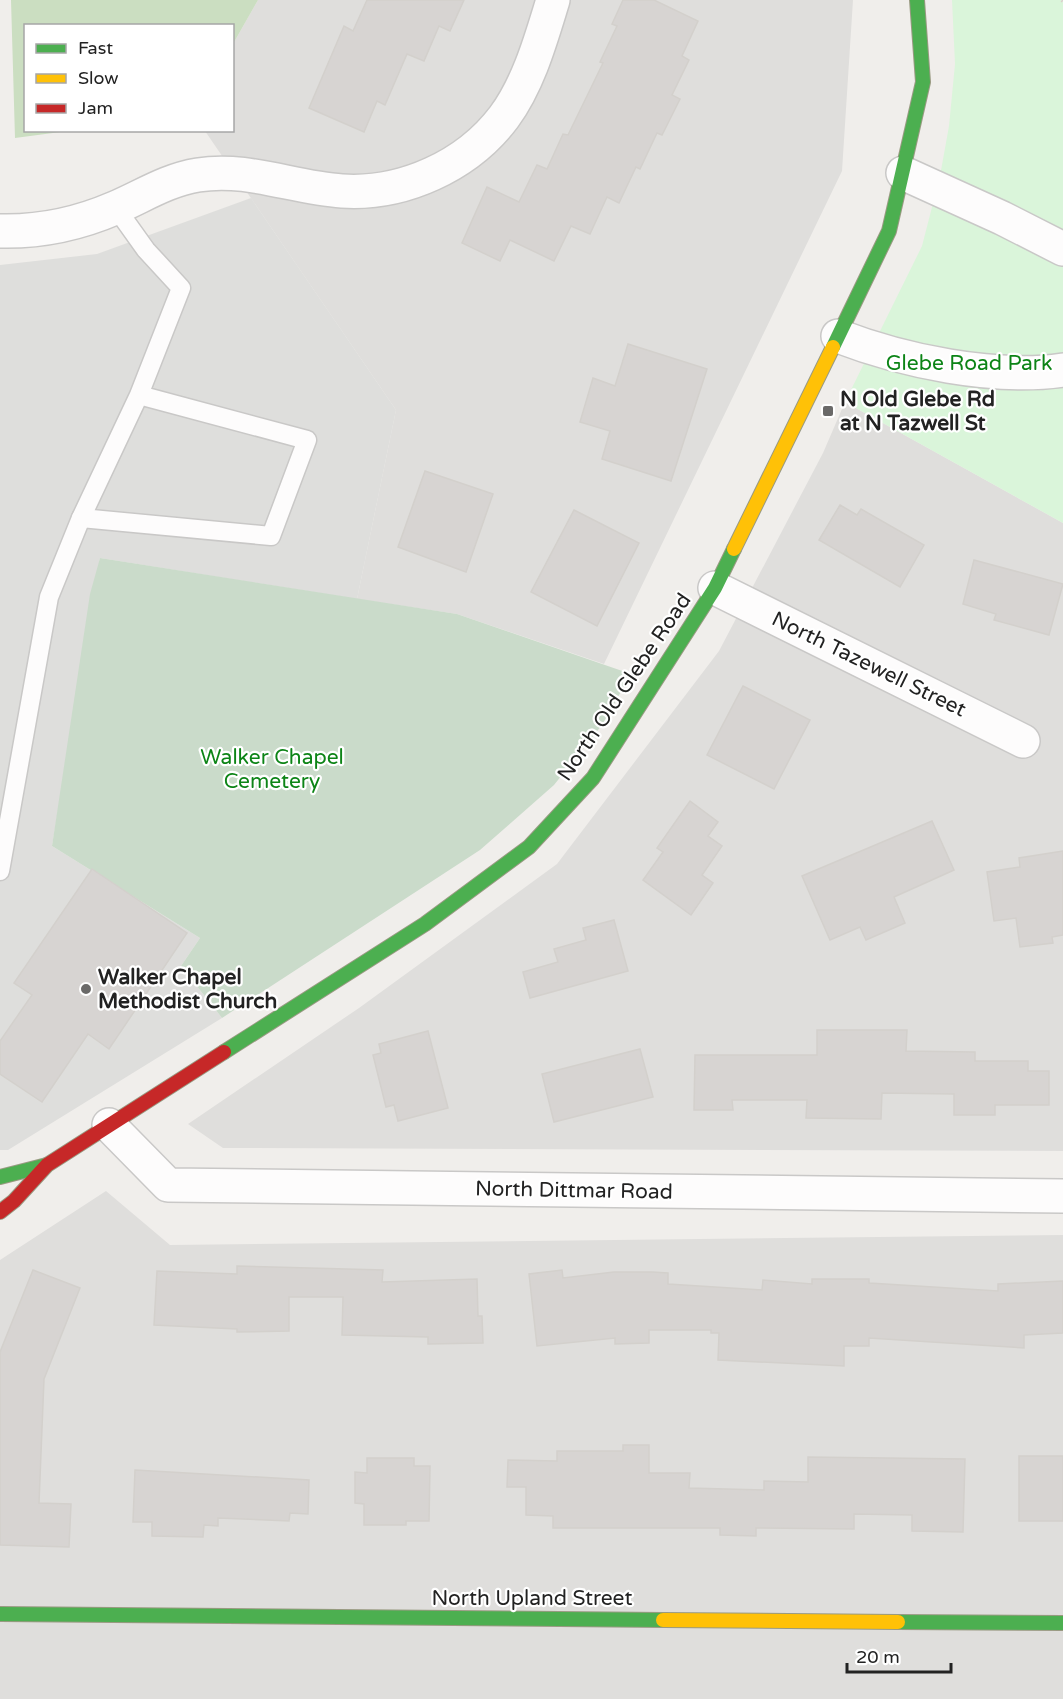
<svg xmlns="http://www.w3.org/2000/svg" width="1063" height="1699" viewBox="0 0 1063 1699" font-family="'Varela Round',sans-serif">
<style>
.residential{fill:#dfdedc}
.religious{fill:#dededc}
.forest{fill:#cbdec1}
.cemetery{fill:#cadbca}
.park{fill:#daf5da}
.building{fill:#d7d4d2;stroke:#d3d0cc;stroke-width:1.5}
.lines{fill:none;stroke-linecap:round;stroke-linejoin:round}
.lane-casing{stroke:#c9c8c7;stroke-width:21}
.street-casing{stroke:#c9c8c7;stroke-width:36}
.fast-casing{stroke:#999a82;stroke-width:16}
.slow-casing{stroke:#999a82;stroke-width:16}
.jam-casing{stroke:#999a82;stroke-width:16}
.path{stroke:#dccecd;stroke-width:4;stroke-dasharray:3 3;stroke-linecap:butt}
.lane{stroke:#fdfcfc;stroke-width:18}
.street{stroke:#fdfcfc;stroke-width:33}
.fast{stroke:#4caf50;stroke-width:14}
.slow{stroke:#ffc107;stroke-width:14}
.jam{stroke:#c62828;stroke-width:14}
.poi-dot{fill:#6a6968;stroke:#fff;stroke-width:2}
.labels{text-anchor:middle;stroke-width:4.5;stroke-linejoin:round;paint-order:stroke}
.park-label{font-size:21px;fill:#0c8416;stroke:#fff}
.poi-label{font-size:21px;font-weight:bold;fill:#222;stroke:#fff;text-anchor:start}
.street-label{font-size:21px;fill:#222;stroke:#fff}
</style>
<rect width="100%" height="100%" fill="#f0eeeb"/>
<!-- residential -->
<g class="residential">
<path d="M 258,0 L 853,0 L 842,171 L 604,664 L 457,614 L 357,599 L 396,410 L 205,131 L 232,130 L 233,44 Z"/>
<path d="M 845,402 L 1063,523 L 1063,1151 L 223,1148 L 188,1124 L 359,1008 L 557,864 L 719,651 L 823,453 Z"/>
<path d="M 106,1191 L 170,1245 L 1063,1235 L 1063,1699 L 0,1699 L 0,1260 Z"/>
</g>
<!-- religious -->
<path class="religious" d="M 251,198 L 396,410 L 357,599 L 100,558 L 52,846 L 200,938 L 181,966 L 222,1018 L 8,1150 L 0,1150 L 0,265 L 97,254 Z"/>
<!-- forest -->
<path class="forest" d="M 11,0 L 258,0 L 233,44 L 232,26 L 26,26 L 26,130 L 68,131 L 15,138 Z"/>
<!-- cemetery -->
<path class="cemetery" d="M 100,558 L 457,614 L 631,674 L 602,725 L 554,785 L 480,850 L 222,1018 L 181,966 L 200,938 L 52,846 L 90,594 Z"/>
<!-- park -->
<path class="park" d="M 952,0 L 1063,0 L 1063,523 L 845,402 L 922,246 L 940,176 L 949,126 L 955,64 Z"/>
<!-- building -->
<g class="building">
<path d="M 367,0 L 464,0 L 450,31 L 439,26 L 424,61 L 407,54 L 385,105 L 377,101 L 364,132 L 309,108 L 344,26 L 353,31 Z"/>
<path d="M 623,0 L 654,0 L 698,21 L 682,56 L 689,60 L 672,95 L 680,99 L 662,135 L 657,133 L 640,169 L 636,167 L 619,203 L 607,197 L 590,234 L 571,226 L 554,261 L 510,240 L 500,261 L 462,243 L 487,187 L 519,202 L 537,165 L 547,169 L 563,134 L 568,135 L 603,63 L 600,62 L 617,26 L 612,24 Z"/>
<path d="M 628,344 L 707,369 L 671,481 L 602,459 L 610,431 L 580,422 L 593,378 L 615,386 Z"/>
<path d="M 425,471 L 493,494 L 466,572 L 398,547 Z"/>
<path d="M 840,505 L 857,515 L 861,509 L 924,545 L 900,587 L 819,540 Z"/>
<path d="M 574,510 L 639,543 L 597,626 L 531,592 Z"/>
<path d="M 974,560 L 1063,584 L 1049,635 L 994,620 L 996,614 L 963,604 Z"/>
<path d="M 743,686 L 810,720 L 774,789 L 707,755 Z"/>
<path d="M 690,801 L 718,822 L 708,836 L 722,846 L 702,875 L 713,883 L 691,915 L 643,880 L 663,852 L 657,848 Z"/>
<path d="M 932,821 L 954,870 L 894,897 L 905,923 L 866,940 L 860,927 L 830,940 L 802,876 Z"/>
<path d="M 1063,851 L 1063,935 L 1052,937 L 1053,943 L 1020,947 L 1016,918 L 994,921 L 987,872 L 1020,867 L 1019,858 Z"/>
<path d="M 92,869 L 187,933 L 109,1049 L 88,1034 L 42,1102 L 0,1074 L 0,1041 L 32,995 L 14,983 Z"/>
<path d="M 614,920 L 628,971 L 530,998 L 523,972 L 558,962 L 554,949 L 586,940 L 583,928 Z"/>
<path d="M 817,1030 L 907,1030 L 906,1051 L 975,1052 L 975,1061 L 1028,1061 L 1028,1071 L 1049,1071 L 1049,1105 L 995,1105 L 995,1115 L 954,1115 L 954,1094 L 882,1093 L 881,1119 L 806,1118 L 807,1100 L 732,1100 L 733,1110 L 694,1110 L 695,1055 L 817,1055 Z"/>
<path d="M 428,1031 L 448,1108 L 398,1121 L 394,1105 L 386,1107 L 373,1055 L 381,1053 L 379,1044 Z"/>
<path d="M 640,1049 L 653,1097 L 554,1122 L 542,1074 Z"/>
<path d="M 237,1266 L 383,1270 L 382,1282 L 477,1279 L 478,1316 L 482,1316 L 483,1343 L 428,1344 L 428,1337 L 342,1335 L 343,1297 L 289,1297 L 289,1331 L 237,1332 L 237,1329 L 154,1325 L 157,1271 L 237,1274 Z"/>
<path d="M 33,1270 L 80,1288 L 44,1379 L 39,1503 L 71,1504 L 69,1547 L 0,1545 L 0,1352 Z"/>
<path d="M 562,1270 L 563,1278 L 614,1272 L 652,1272 L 668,1273 L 668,1284 L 762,1290 L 763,1280 L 812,1284 L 812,1279 L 869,1279 L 869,1283 L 998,1291 L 998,1284 L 1063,1281 L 1063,1333 L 1024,1335 L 1024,1348 L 869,1338 L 869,1346 L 844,1346 L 844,1366 L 718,1360 L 719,1333 L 711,1333 L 711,1330 L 649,1330 L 649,1343 L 615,1344 L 615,1338 L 537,1346 L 529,1274 Z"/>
<path d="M 623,1445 L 649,1445 L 649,1473 L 690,1473 L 689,1488 L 764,1490 L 764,1481 L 808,1482 L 808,1457 L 965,1459 L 963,1532 L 912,1531 L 912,1515 L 854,1514 L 854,1529 L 756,1528 L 756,1536 L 720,1535 L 720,1528 L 553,1528 L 553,1516 L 526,1515 L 526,1487 L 507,1487 L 508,1460 L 557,1461 L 557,1451 L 623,1451 Z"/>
<rect x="1019" y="1456" width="44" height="65"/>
<path d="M 367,1458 L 414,1458 L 414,1466 L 430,1466 L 429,1521 L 406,1521 L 406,1525 L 364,1525 L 364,1504 L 355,1503 L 355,1472 L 367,1473 Z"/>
<path d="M 135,1470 L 309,1480 L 308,1514 L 290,1513 L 289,1521 L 218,1518 L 218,1526 L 204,1525 L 203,1537 L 152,1536 L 152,1522 L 133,1522 Z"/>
</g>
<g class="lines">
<defs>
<g id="lane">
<path d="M 116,208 L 146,250 L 181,288 L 139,395 L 307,440 L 271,536 L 81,518 L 139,395"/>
<path d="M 0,871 L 49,597 L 81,518"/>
</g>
<g id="street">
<path d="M 903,173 L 1002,218 L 1063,249"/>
<path d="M 0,231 C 40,232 78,224 115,208 C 143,196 167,180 198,175 C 248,167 293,188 342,191 C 403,195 467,166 504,117 C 529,83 541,39 553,0"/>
<path d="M 838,336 C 903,361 994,380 1063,370"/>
<path d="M 715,588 L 1023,741"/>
<path d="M 109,1125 L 168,1185 L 1063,1196"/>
</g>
<g id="fast">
<path d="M 833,347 L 889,231 L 923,82 L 917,0"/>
<path d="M 224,1052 L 425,924 L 529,847 L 593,778 L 715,588 L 734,549"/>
<path d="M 0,1177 L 47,1165"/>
<path d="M 0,1614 L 663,1620"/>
<path d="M 898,1622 L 1063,1623"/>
</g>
<g id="slow">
<path d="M 734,549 L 833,347"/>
<path d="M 663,1620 L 898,1622"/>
</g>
<path id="jam" d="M 0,1212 L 14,1201 L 47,1165 L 224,1052"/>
</defs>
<!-- lane casing -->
<use href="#lane" class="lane-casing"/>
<!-- street casing -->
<use href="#street" class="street-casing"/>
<!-- fast casing -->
<use href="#fast" class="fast-casing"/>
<!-- slow casing -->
<use href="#slow" class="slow-casing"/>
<!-- jam casing -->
<use href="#jam" class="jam-casing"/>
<!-- path -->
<path class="path" d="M 1062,0 L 1063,1"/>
<!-- lane -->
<use href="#lane" class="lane"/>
<!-- street -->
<use href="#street" class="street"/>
<!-- fast -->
<use href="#fast" class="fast"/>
<!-- slow -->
<use href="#slow" class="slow"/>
<!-- jam -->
<use href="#jam" class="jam"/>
</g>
<!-- markers -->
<g class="poi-dot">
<rect x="822" y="405" width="12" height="12" rx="3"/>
<circle cx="86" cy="989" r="6"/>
</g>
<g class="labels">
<!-- park labels -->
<g class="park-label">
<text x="969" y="370">Glebe Road Park</text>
<text x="272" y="764">Walker Chapel<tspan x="272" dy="24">Cemetery</tspan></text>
</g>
<!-- poi labels -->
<g class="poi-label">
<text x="840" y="406">N Old Glebe Rd<tspan x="840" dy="24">at N Tazwell St</tspan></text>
<text x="98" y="984">Walker Chapel<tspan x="98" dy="24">Methodist Church</tspan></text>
</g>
<!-- street labels -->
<g class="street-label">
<text transform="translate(869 664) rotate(26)" y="7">North Tazewell Street</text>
<text transform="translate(624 687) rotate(-56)" y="7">North Old Glebe Road</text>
<text transform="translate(574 1190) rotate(1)" y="7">North Dittmar Road</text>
<text x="532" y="1605">North Upland Street</text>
</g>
</g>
<!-- legend -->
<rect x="24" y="24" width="210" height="108" fill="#ffffff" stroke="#a7a7a7" stroke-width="1.5"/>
<rect x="36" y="44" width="30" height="9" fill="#4caf50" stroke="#a7a7a7" stroke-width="1.5"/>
<text x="78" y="54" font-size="18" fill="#222222">Fast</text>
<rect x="36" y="74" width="30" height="9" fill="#ffc107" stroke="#a7a7a7" stroke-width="1.5"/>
<text x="78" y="84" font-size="18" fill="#222222">Slow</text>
<rect x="36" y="104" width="30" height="9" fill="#c62828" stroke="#a7a7a7" stroke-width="1.5"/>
<text x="78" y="114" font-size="18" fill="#222222">Jam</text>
<!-- scale -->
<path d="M847 1663v9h104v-9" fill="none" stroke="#222222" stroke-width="3"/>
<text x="856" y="1663" font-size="18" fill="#222222" stroke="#ffffff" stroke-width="4.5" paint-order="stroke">20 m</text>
</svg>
